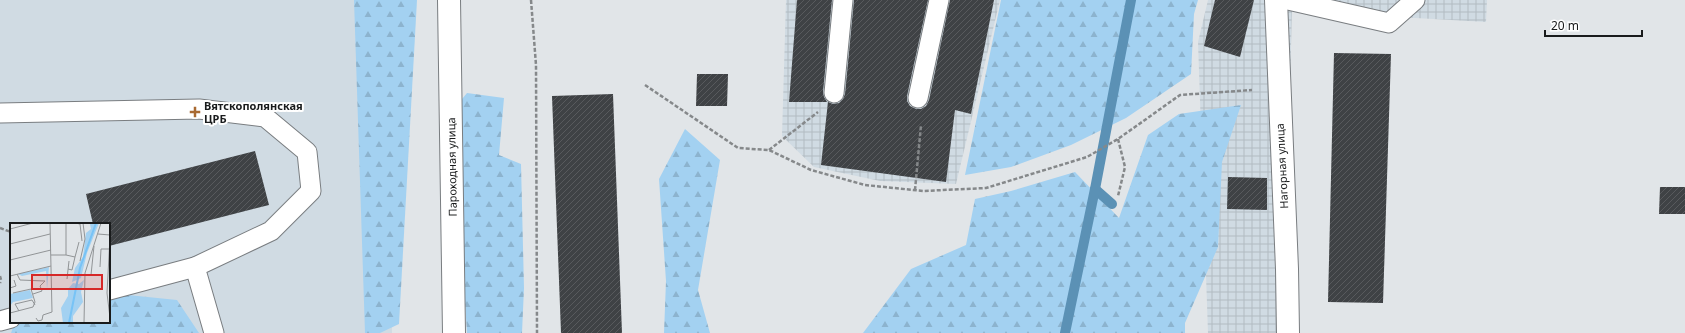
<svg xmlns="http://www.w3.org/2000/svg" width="1685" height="333" viewBox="0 0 1685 333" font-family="'Noto Sans',sans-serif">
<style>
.built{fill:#d0dbe3;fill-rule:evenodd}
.industrial{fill:url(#industrial-grid)}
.forest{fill:url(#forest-firs)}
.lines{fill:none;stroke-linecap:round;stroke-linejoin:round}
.stream{stroke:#5b91b5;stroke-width:10}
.building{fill:url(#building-hatch)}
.service-casing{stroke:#797d80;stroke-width:21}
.minor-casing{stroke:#797d80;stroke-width:24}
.path{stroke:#85888a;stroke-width:2.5;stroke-dasharray:4 2;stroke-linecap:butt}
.service{stroke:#fff;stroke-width:19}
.minor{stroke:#fff;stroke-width:22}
.poi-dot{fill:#a86931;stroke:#fff;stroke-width:1.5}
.labels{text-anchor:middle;stroke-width:4;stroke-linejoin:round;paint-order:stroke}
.poi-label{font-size:11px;font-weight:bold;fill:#191b1c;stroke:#fff;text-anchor:start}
.street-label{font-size:11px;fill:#191b1c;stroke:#fff}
.inset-river{fill:none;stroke:#77c3f6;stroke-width:2}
.inset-road{fill:none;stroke:#919496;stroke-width:1}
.view{fill:#d62828;fill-opacity:0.15;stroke:#d62828;stroke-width:2}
.inset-edge{fill:none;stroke:#191b1c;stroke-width:2}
</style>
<defs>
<pattern id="industrial-grid" width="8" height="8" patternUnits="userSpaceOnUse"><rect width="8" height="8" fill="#d0dbe3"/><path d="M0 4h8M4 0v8" fill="none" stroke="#b2bbc2"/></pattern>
<pattern id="forest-firs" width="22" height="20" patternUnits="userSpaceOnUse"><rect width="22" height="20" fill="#a3d1f1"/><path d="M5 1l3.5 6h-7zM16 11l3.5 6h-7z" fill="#8cb3ce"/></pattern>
<pattern id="building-hatch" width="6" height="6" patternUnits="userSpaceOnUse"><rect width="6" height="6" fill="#3f4245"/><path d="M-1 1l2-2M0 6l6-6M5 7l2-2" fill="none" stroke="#585a5d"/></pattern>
</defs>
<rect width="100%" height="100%" fill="#e1e5e8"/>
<!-- built -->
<path class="built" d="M 0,0 L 389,0 L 392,333 L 0,333 ZM 11,224 L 109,224 L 109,322 L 11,322 Z"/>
<!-- industrial -->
<g class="industrial">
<path d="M 786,0 L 1000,0 L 956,184 L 880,181 L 814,167 L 782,136 Z"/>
<path d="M 1208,0 L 1487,0 L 1486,22 L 1292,11 L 1283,333 L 1208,333 L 1198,42 Z"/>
</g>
<!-- forest -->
<g class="forest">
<path d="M 354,0 L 417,0 L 399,324 L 380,333 L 365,333 Z"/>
<path d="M 1001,0 L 1198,0 L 1194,14 L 1191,74 L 1126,118 L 1071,145 L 1011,167 L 965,175 Z"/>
<path d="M 467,93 L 504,98 L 499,155 L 521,164 L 524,288 L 522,333 L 467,333 L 458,196 L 448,116 Z"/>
<path d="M 1241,105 L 1222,162 L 1218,247 L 1185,323 L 1185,333 L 863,333 L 911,269 L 966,245 L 975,199 L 1011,191 L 1075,172 L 1119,218 L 1148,135 L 1179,114 Z"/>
<path d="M 685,129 L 720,160 L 698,290 L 710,333 L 664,333 L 666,281 L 659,179 Z"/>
<path d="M 128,295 L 177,300 L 199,333 L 11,333 L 15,322 L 109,322 L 109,299 Z"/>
</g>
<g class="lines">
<!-- stream -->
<g class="stream">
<path d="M 1095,189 L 1112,204"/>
<path d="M 1065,333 L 1095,189 L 1131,0"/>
</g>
</g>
<!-- building -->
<g class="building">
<path d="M 797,0 L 832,0 L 823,92 L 824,97 L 827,102 L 789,102 Z"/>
<path d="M 854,0 L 928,0 L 907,96 L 907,101 L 910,106 L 916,109 L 921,109 L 926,106 L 929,100 L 950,0 L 994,0 L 971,114 L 955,110 L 946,182 L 821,165 L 828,102 L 833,104 L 839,103 L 843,99 L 845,94 Z"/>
<path d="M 1215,0 L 1254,0 L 1240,57 L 1204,46 Z"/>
<path d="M 1334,53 L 1391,54 L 1383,303 L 1328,302 Z"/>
<path d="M 697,74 L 728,74 L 727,106 L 696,106 Z"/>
<path d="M 613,94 L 622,333 L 561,333 L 552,96 Z"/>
<path d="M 255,151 L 269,205 L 109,246 L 109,224 L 93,224 L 86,194 Z"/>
<path d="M 1228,177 L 1267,178 L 1267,210 L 1227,209 Z"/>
<path d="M 1660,187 L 1685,187 L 1685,214 L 1659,214 Z"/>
</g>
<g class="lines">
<defs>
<g id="service">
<path d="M 1288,0 L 1389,23 L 1415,0"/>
<path d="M 834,93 L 843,0"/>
<path d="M 918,98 L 939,0"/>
<path d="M 0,113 L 199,109 L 265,117 L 307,152 L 311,191 L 271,231 L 195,267 L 214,333"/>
<path d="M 109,290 L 195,267"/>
<path d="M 0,321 L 11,318"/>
</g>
<g id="minor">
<path d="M 449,0 L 454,333"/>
<path d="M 1276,0 L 1287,269 L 1288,333"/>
</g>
</defs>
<!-- service casing -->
<use href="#service" class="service-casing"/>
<!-- minor casing -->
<use href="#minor" class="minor-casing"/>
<!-- path -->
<g class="path">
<path d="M 531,0 L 536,65 L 537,333"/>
<path d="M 645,85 L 738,148 L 769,150 L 811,170 L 865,185 L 923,191 L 986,188 L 1087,157 L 1118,139 L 1180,95 L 1252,90"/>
<path d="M 1118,139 L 1125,167 L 1118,196"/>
<path d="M 769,150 L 818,112"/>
<path d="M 915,190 L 921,125"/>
<path d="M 0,228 L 11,232"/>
<path d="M 0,276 L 1,280 L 0,283"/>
</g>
<!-- service -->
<use href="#service" class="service"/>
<!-- minor -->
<use href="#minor" class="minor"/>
</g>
<!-- markers -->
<path class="poi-dot" d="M193 106h4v4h4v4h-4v4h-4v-4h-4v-4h4z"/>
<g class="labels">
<!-- poi labels -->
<g class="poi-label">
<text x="204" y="110">Вятскополянская<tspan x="204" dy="13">ЦРБ</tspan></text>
</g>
<!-- street labels -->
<g class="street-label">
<text transform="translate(1282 166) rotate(-93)" y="4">Нагорная улица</text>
<text transform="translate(452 167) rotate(-91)" y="4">Пароходная улица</text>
</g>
</g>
<!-- overview -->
<g transform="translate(10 223)">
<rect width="100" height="100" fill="#e1e5e8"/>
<path d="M 89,0 L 77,30 L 71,55 L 62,59 L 65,45 L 73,34 L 76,10 L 81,6 L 80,1 ZM 39,44 L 37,66 L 36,48 L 12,53 L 8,51 ZM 74,57 L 71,69 L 73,79 L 63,93 L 63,100 L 53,100 L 51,85 L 58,73 L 58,66 L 63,60 L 69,61 ZM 20,67 L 23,75 L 3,79 L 0,83 L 0,71 Z" fill="#a3d1f1"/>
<path class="inset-river" d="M 59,100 L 70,45 L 86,0"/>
<path class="inset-road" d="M 65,0 L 70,1 L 72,18M 0,6 L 23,0M 88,11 L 100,12M 100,14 L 97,70 L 100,95M 0,21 L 40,11M 41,32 L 56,32 L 56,0M 56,32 L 65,34 L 62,47 L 58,46M 65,34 L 69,19M 0,37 L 41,27M 70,38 L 75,16 L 73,0M 90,44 L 91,26 L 99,26M 7,51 L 10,57 L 35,58 L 30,63 L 32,68 L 23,71M 75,52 L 81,52 L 84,23M 0,53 L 41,43M 57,56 L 59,38M 0,65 L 6,63 L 4,57M 9,88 L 5,81 L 22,77 L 25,82M 0,90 L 23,84 L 25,79 L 21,66 L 3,70M 26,95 L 28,98 L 32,97 L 33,92 L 42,89 L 40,0M 74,100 L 75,50 L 91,0"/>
<path class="view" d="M 22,52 L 92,52 L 92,66 L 22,66 Z"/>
<rect width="100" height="100" class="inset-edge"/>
</g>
<!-- scale -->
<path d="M1545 30v6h97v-6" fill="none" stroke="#191b1c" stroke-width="2"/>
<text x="1551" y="30" font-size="12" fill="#191b1c" stroke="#ffffff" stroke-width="3" paint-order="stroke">20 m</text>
</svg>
